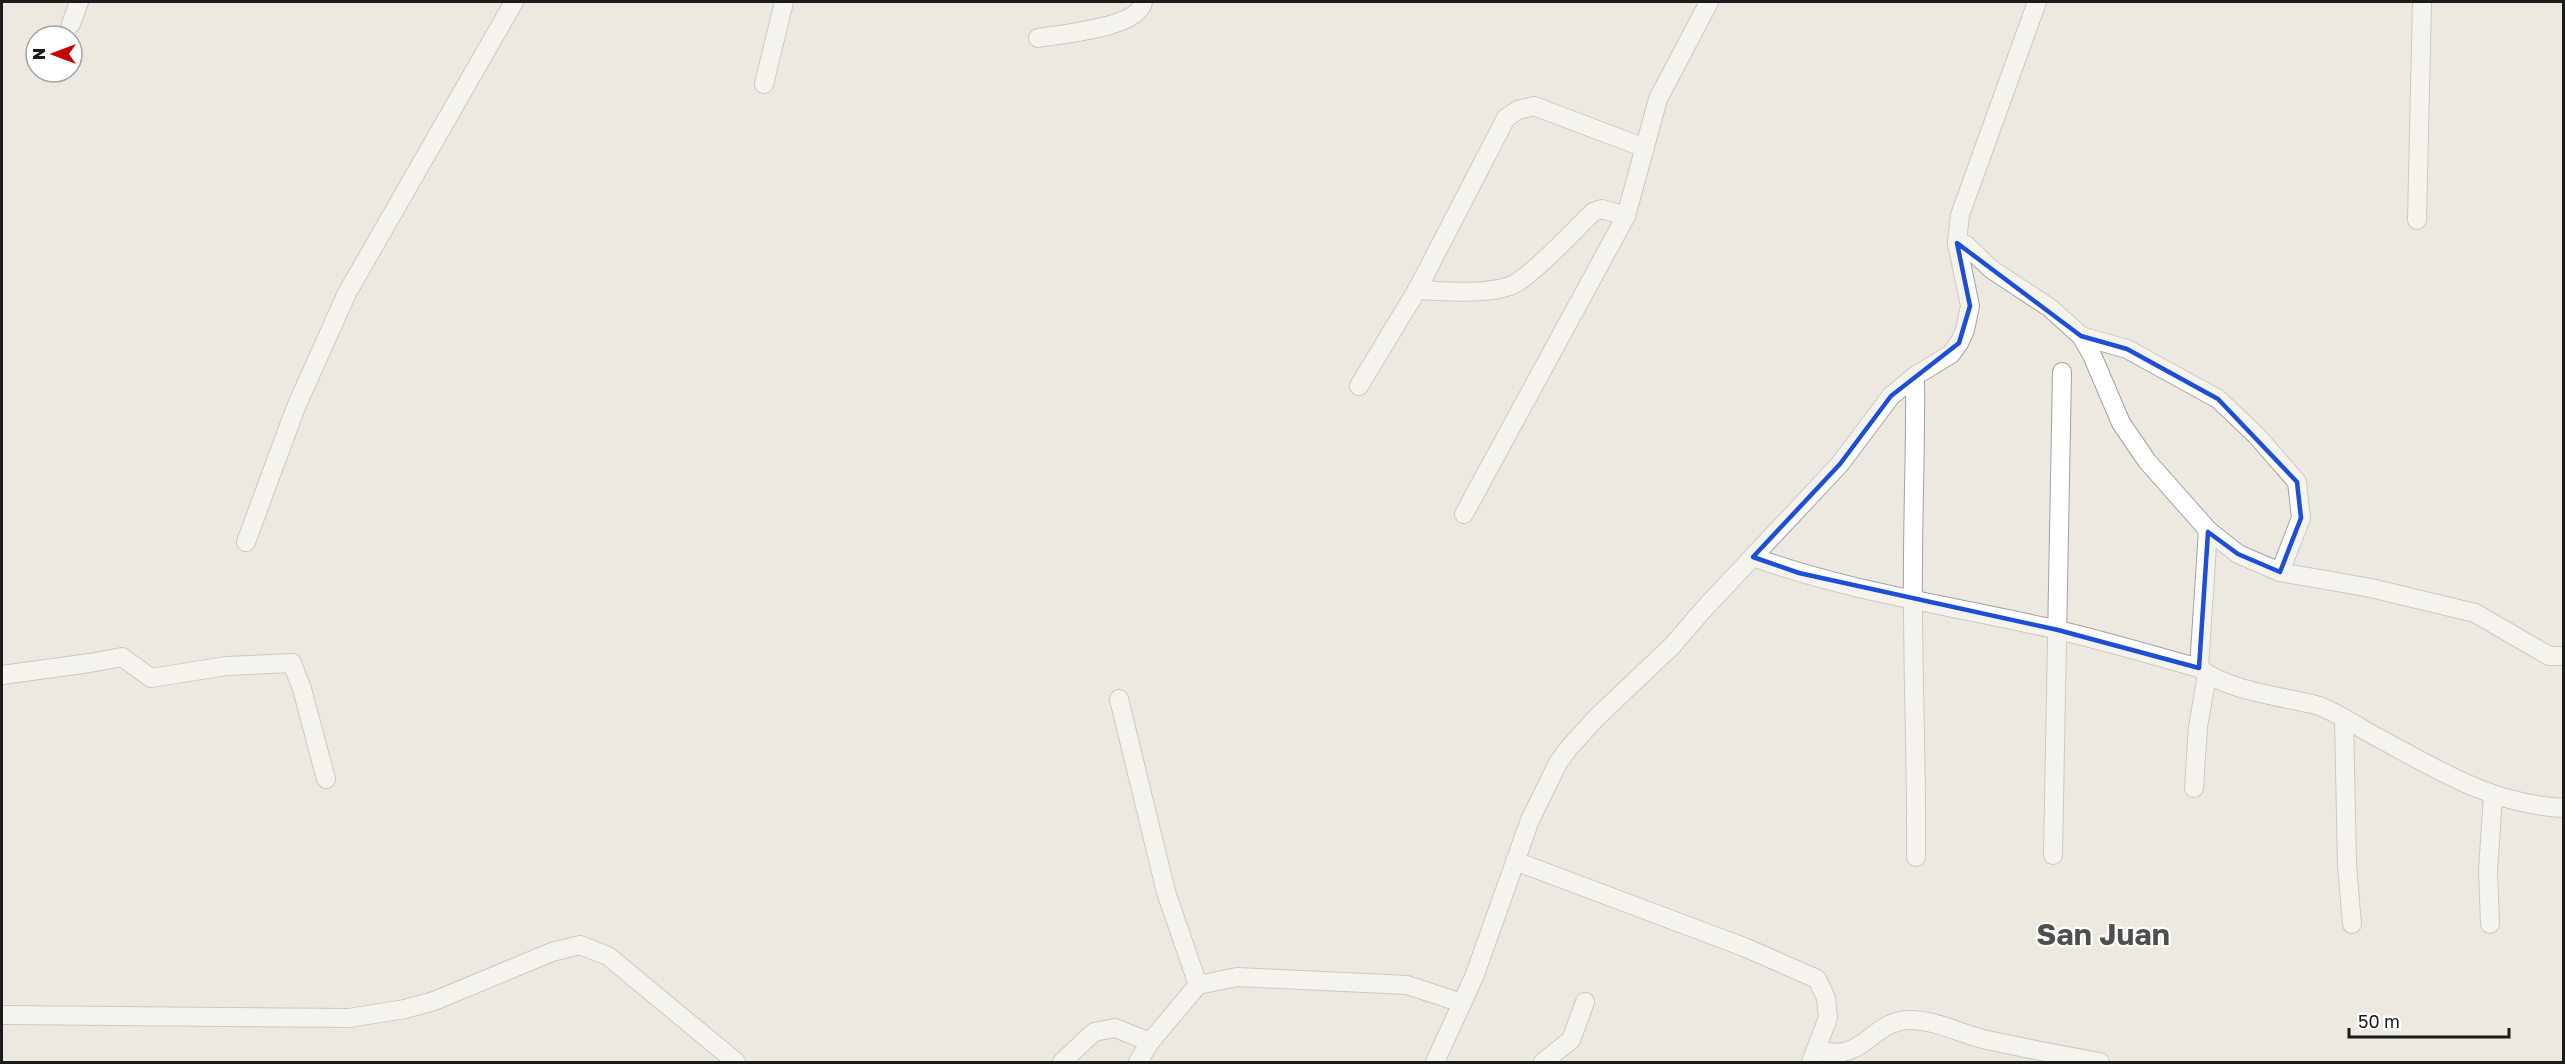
<svg xmlns="http://www.w3.org/2000/svg" width="2565" height="1064" viewBox="0 0 2565 1064" font-family="'Golos Text',sans-serif">
<style>
.lines{fill:none;stroke-linecap:round;stroke-linejoin:round}
.street-casing{stroke:#a2a2a2;stroke-width:20}
.street{stroke:#fff;stroke-width:18}
.marked{fill:none;stroke:#1d4ed8;stroke-width:4.5;stroke-linejoin:round}
.labels{text-anchor:middle;stroke-width:4.5;stroke-linejoin:round;paint-order:stroke}
.town-label{font-size:30px;font-weight:bold;fill:#4e4e4e;stroke:#fff}
</style>
<rect width="100%" height="100%" fill="#ede9e0"/>
<g class="lines">
<defs>
<g id="street">
<path d="M 71,24 L 79,2"/>
<path d="M 1038,38 C 1061,34 1139,28 1143,2"/>
<path d="M 764,84 L 784,2"/>
<path d="M 2417,220 L 2422,2"/>
<path d="M 1957,243 L 1966,245 L 1991,269 L 2050,308 L 2081,336 L 2092,355 L 2121,423 L 2147,461 L 2208,530 L 2238,554 L 2280,572 L 2371,588 L 2475,613 L 2549,656 L 2564,656"/>
<path d="M 1417,290 C 1446,291 1482,295 1510,286 C 1528,280 1577,228 1593,212 L 1602,209 L 1626,216"/>
<path d="M 2081,336 L 2127,349 L 2218,399 L 2257,436 L 2297,482 L 2301,518 L 2280,572"/>
<path d="M 1915,376 C 1916,452 1912,527 1913,603 C 1913,688 1917,772 1916,857"/>
<path d="M 1359,386 L 1417,290 L 1506,118 L 1518,110 L 1534,106 L 1645,148"/>
<path d="M 1464,514 L 1626,216 L 1658,99 L 1709,2"/>
<path d="M 246,542 L 296,407 L 347,293 L 514,2"/>
<path d="M 1753,557 C 1852,593 1956,606 2058,630 C 2105,641 2152,655 2199,668 C 2228,691 2280,696 2316,705 C 2335,711 2355,725 2373,735 C 2437,769 2489,804 2564,808"/>
<path d="M 2199,668 L 2208,530"/>
<path d="M 2,675 L 90,663 L 122,657 L 151,678 L 226,666 L 292,663 L 302,689 L 326,779"/>
<path d="M 1119,699 L 1166,892 L 1198,985"/>
<path d="M 2344,719 L 2347,865 L 2352,924"/>
<path d="M 2194,788 L 2198,727 L 2207,675"/>
<path d="M 2053,855 L 2062,372"/>
<path d="M 1515,861 L 1744,947 L 1817,979 L 1826,998 L 1828,1018 L 1811,1062"/>
<path d="M 2490,924 L 2488,871 L 2493,795"/>
<path d="M 2,1015 L 349,1018 L 405,1009 L 434,1001 L 552,952 L 580,945 L 608,956 L 736,1062"/>
<path d="M 1817,1050 C 1864,1064 1870,1022 1908,1020 C 1933,1019 1959,1033 1983,1039 C 2022,1048 2061,1055 2100,1062"/>
<path d="M 1062,1062 L 1094,1032 L 1115,1028 L 1150,1042"/>
<path d="M 1138,1062 L 1150,1042 L 1198,985 L 1237,977 L 1407,985 L 1462,1003"/>
<path d="M 1435,1062 L 1474,977 L 1530,820 L 1558,763 L 1568,749 L 1596,718 L 1672,646 L 1703,610 L 1840,464 L 1891,396 L 1915,376 L 1951,354 L 1959,343 L 1965,330 L 1970,306 L 1957,243 L 1960,215 L 2037,2"/>
<path d="M 1543,1062 L 1571,1040 L 1585,1002"/>
</g>
</defs>
<!-- street casing -->
<use href="#street" class="street-casing"/>
<!-- street -->
<use href="#street" class="street"/>
</g>
<!-- marked area -->
<path d="M0 0H2565V1064H0ZM 1957,243 L 2081,336 L 2127,349 L 2218,399 L 2297,482 L 2301,518 L 2280,572 L 2238,554 L 2208,532 L 2199,668 L 2058,630 L 1799,573 L 1753,557 L 1840,464 L 1891,396 L 1959,343 L 1970,306 Z" fill="#ede9e0" fill-opacity=".55" fill-rule="evenodd"/>
<path class="marked" d="M 1957,243 L 2081,336 L 2127,349 L 2218,399 L 2297,482 L 2301,518 L 2280,572 L 2238,554 L 2208,532 L 2199,668 L 2058,630 L 1799,573 L 1753,557 L 1840,464 L 1891,396 L 1959,343 L 1970,306 Z"/>
<g class="labels">
<!-- town labels -->
<g class="town-label">
<text x="2103" y="945">San Juan</text>
</g>
</g>
<!-- border -->
<rect width="2565" height="1064" fill="none" stroke="#1b1b1b" stroke-width="6"/>
<!-- north arrow -->
<g transform="translate(54 54) rotate(270)"><circle r="28" fill="#ffffff" stroke="#a4a4a4" stroke-width="1.5"/>
<path d="M0-4.5L10 22L0 15L-10 22Z" fill="#c60100"/>
<text y="-9" font-size="16" font-weight="bold" text-anchor="middle" fill="#1b1b1b">N</text>
</g>
<!-- scale -->
<path d="M2349 1028v9h160v-9" fill="none" stroke="#1b1b1b" stroke-width="3"/>
<text x="2358" y="1028" font-size="18" fill="#1b1b1b" stroke="#ffffff" stroke-width="4.5" paint-order="stroke">50 m</text>
</svg>
